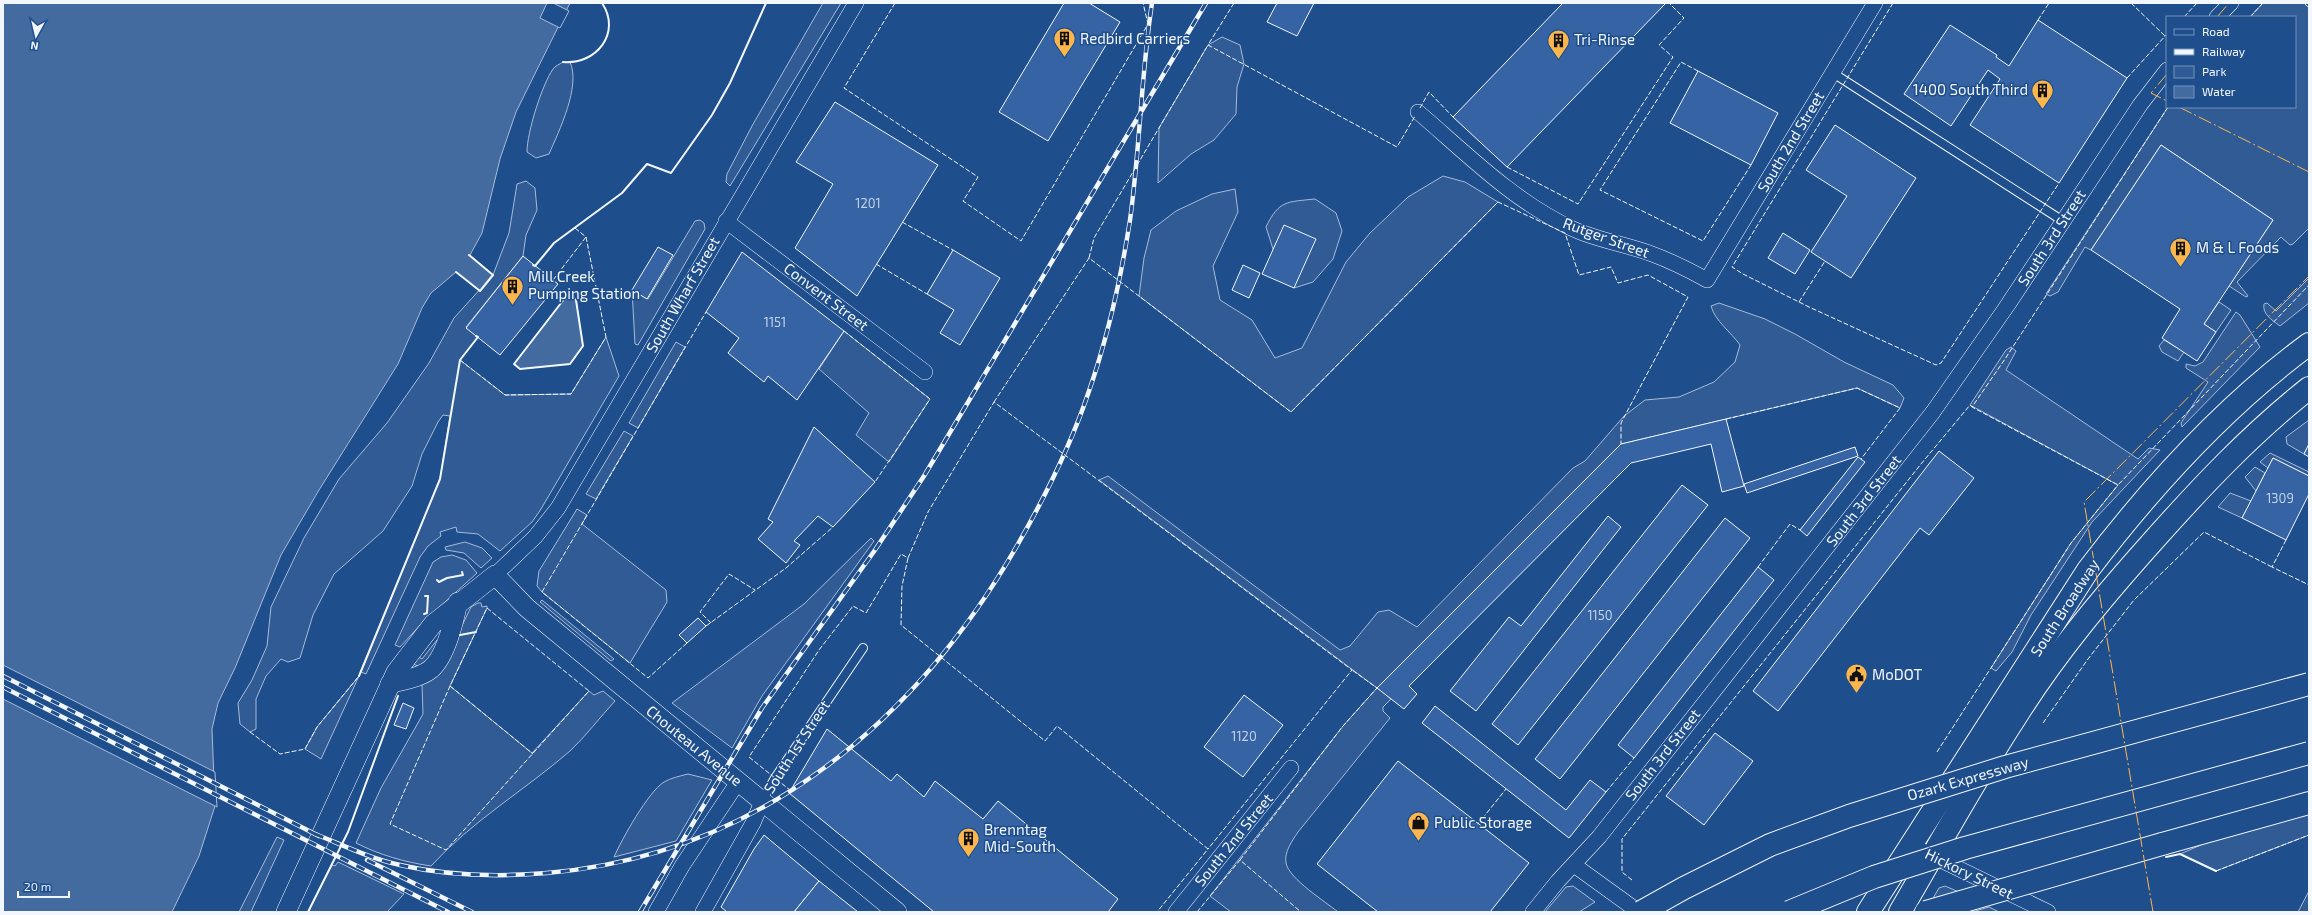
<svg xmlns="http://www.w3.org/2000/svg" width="2312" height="915" viewBox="0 0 2312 915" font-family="'Exo 2',sans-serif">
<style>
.green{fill:#305b95;stroke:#a8bbd7}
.water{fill:#446ba0;stroke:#a8bbd7}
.pier{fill:#1f4e8c;stroke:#a8bbd7}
.building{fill:#3563a3;stroke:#f2f6ff}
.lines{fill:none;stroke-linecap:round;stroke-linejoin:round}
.service-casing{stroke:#f2f6ff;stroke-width:10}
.minor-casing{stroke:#f2f6ff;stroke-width:16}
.tertiary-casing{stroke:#f2f6ff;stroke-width:20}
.primary-casing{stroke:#f2f6ff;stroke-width:24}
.motorway-casing{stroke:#f2f6ff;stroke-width:24}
.service{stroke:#1f4e8c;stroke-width:8}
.minor{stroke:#1f4e8c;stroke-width:15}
.tertiary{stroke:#1f4e8c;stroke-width:19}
.primary{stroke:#1f4e8c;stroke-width:22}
.motorway{stroke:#1f4e8c;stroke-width:22}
.rail-casing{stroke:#f2f6ff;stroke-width:4.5}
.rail{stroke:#1f4e8c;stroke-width:3;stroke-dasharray:9;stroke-linecap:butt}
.motorway-bridge-casing{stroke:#f2f6ff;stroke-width:24;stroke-linecap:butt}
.motorway-bridge{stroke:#1f4e8c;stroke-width:22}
.fence{stroke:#f2f6ff;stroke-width:1;stroke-dasharray:5 2;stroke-linecap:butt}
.wall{stroke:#f2f6ff;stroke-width:2}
.power{stroke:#ffb74d;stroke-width:1;stroke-dasharray:14 3 2 3;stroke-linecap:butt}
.labels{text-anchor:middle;stroke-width:3;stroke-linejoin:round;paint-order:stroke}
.number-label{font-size:13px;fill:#c3d1e8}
.poi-label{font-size:15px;fill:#f2f6ff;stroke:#1f4e8c;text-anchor:start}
.street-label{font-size:15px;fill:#f2f6ff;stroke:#1f4e8c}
</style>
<rect width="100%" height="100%" fill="#1f4e8c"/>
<!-- green -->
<g class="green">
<path d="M 823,3 L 841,3 L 730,186 L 726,182 L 727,174 L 752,126 Z"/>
<path d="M 2263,3 L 2304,3 L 2309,8 L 2309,228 L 2293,244 L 2290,245 L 2281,237 L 2237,282 L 2248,296 L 2246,297 L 2229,286 L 2273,220 L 2161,145 L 2091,250 L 2085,247 L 2058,292 L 2050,296 L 2046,294 L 2168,107 L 2295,107 L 2295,17 L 2250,17 Z"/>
<path d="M 1222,37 L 1240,45 L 1244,64 L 1237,87 L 1236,114 L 1214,140 L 1191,154 L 1158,183 L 1159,128 L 1208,45 Z"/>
<path d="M 563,62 L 570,62 C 581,86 559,131 549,154 L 536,158 L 527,152 C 527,132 542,85 553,69 C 555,66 560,64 563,62 Z"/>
<path d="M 1443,176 L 1465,182 L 1498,202 L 1291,412 L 1139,296 L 1144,258 L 1151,230 L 1176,211 L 1212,194 L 1235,189 L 1238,212 L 1213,266 L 1220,300 L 1252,320 L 1275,358 L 1302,348 L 1346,262 L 1370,233 L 1408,197 Z"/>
<path d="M 526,181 L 535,188 L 537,210 L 526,235 L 523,256 L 466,327 L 478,337 L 460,360 L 505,395 L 571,394 L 606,337 L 619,376 L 541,509 L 532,522 L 500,551 L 478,534 L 457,532 L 456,527 L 440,532 L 441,536 L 428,546 L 420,557 L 366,674 L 361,672 L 440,479 L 450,416 L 443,415 L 438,422 L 422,454 L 412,486 L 383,531 L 334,574 L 313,615 L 300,658 L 288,662 L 281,659 L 266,676 L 256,699 L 256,729 L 250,732 L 240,724 L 238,703 L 252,680 L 267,646 L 271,607 L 304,538 L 339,479 L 387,423 L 429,363 L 454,318 L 493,275 L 509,233 L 517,184 Z"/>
<path d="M 1315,199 L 1336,213 L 1342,231 L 1333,259 L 1313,282 L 1294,288 L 1273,249 L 1266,227 C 1279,200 1287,202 1315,199 Z"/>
<path d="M 700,220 L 704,223 L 705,229 L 638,345 L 635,344 L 632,290 L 648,299 L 695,221 Z"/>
<path d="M 2309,278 L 2309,303 L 2280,326 C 2272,320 2262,314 2264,304 L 2267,303 L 2276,311 Z"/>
<path d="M 2219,302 L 2231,310 L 2216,332 L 2204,324 Z"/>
<path d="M 1719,303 L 1765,319 L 1795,334 L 1844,362 L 1893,385 L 1904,398 L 1900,408 L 1857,388 L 1621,444 L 1378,688 L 1391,699 L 1383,707 L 1383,711 L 1390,718 L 1298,832 C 1292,841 1284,852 1286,863 C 1289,879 1326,902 1338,912 L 1231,912 L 1210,896 L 1343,726 L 1377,688 L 1099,480 L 1108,476 L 1340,650 L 1350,646 L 1378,612 L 1389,610 L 1417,627 L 1573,468 L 1585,461 L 1624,416 L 1645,400 L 1679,397 L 1714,382 L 1735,362 L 1740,345 C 1731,332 1715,321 1711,306 Z"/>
<path d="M 2236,312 L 2240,315 L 2260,347 L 2182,427 L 2181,423 L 2208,382 L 2186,368 L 2186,364 L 2195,366 L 2203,362 Z"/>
<path d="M 844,331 L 930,399 L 889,462 L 856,435 L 869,413 L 819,369 Z"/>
<path d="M 2164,340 L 2184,352 L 2178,361 L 2162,352 L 2159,346 Z"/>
<path d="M 676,342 L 685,347 L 638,428 L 629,423 Z"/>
<path d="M 2011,347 L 2016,351 L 2006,370 L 2138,459 L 2149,448 L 2160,450 L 2092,522 L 2031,615 L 2012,652 L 1996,671 L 1991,668 L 2071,543 L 2118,485 L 1970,405 L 2006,350 Z"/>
<path d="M 2309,420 L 2309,444 L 2304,454 L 2287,444 L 2286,437 Z"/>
<path d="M 624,431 L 633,436 L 596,499 L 586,494 Z"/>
<path d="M 2270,453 L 2309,472 L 2309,476 L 2273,458 L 2268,468 L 2260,462 Z"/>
<path d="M 2255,467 L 2265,473 L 2256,491 L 2245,477 Z"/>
<path d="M 2230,493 L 2251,501 L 2242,518 L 2218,507 Z"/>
<path d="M 577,509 L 587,515 L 582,524 L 666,590 L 667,602 L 630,663 L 542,592 L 537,586 L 539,571 Z"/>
<path d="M 871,538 L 874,541 L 762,696 L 732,748 L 672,703 L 804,604 Z"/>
<path d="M 465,542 L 482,548 L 492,558 L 481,568 L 464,553 L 446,550 L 445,547 Z"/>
<path d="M 452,555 L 466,560 L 477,573 L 424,621 L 400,647 L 395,645 L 433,562 L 441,557 Z"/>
<path d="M 542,600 L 614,659 L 611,661 L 540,602 Z"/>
<path d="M 478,603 L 481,603 L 482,607 L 487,606 L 487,608 L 450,686 L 532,753 L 589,691 L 594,695 L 603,691 L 615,701 C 600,717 586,736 570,751 C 525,790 472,821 431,866 C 404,862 380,855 356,843 L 381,788 L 423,714 L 422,685 L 457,636 L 471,607 Z"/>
<path d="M 437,640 L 441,643 L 421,668 L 412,663 L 417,656 L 422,659 Z"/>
<path d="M 359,676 L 321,759 L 305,749 L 317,727 Z"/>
<path d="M 688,774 L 712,780 L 676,841 L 614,857 C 622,839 648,792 664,782 C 671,778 680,776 688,774 Z"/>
<path d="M 2309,813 L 2309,835 L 2216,871 L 2180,854 L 2215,839 Z"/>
<path d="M 277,837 L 284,840 L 251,912 L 239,912 Z"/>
<path d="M 338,862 L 404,894 L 387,912 L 308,912 L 332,865 L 335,866 Z"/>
<path d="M 1573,886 L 1595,902 L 1579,912 L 1545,912 L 1566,887 Z"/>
<path d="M 1945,886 L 1959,892 L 1932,900 L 1939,888 Z"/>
<path d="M 2309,891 L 2309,912 L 2298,912 Z"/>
<path d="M 1989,907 L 1999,912 L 1972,912 Z"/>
</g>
<!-- water -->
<g class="water">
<path d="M 3,3 L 570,3 L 516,112 L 500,159 L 482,233 L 470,255 L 493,275 L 480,291 L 456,272 L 431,293 L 422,308 L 398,364 L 319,490 L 281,555 L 235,668 L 218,703 L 212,729 L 215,806 L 199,856 L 172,912 L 3,912 Z"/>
<path d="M 568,294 L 576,300 L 583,346 L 570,364 L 520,369 L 514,364 Z"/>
</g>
<!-- pier -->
<g class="pier">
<path d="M 547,3 L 553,3 L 569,11 L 560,28 L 540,18 Z"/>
<path d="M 3,665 L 215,772 L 217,807 L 3,699 Z"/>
</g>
<!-- building -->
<g class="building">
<path d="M 1064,3 L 1089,3 L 1120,22 L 1048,141 L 999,112 Z"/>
<path d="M 1277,3 L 1314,3 L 1297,36 L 1267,22 Z"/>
<path d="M 1563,3 L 1666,3 L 1507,167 L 1453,117 Z"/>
<path d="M 2038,20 L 2127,78 L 2059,183 L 1970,125 L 2000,79 L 1988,70 L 1951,126 L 1904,94 L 1950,25 L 1997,55 L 1996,57 L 2009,66 Z"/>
<path d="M 1698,71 L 1778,113 L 1751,165 L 1670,123 Z"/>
<path d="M 835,102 L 938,165 L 857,296 L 795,248 L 833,184 L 796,162 Z"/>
<path d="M 1835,125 L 1916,178 L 1851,278 L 1811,252 L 1847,196 L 1806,170 Z"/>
<path d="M 2161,145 L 2273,220 L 2204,324 L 2216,332 L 2197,361 L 2162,338 L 2180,309 L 2091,250 Z"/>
<path d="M 1284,225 L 1316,239 L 1294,288 L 1262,274 Z"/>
<path d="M 1783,233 L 1810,250 L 1795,274 L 1768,258 Z"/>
<path d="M 658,247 L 673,255 L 647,299 L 632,290 Z"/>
<path d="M 953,250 L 1000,278 L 960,345 L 940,333 L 954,310 L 927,294 Z"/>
<path d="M 742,252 L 844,331 L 797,400 L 768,376 L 764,382 L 728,353 L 739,338 L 706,312 Z"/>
<path d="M 523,256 L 558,284 L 500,355 L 466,328 Z"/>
<path d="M 1243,265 L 1260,273 L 1249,298 L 1232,290 Z"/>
<path d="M 1726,419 L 1744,486 L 1722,492 L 1711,444 L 1631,463 L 1409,686 L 1417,694 L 1404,709 L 1377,688 L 1621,444 Z"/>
<path d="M 814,427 L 875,482 L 833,527 L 818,516 L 794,541 L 800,545 L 786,563 L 758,539 L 773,522 L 768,519 Z"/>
<path d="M 2309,444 L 2309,457 L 2304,454 Z"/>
<path d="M 1855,447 L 1858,456 L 1747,493 L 1744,484 Z"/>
<path d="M 1939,451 L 1974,478 L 1929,535 L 1920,528 L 1778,711 L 1753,691 Z"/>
<path d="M 1858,457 L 1865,462 L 1807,536 L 1800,530 Z"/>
<path d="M 2273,458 L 2309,476 L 2309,494 L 2286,540 L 2242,518 Z"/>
<path d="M 1682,485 L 1708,505 L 1518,745 L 1492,724 Z"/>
<path d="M 1608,516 L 1621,527 L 1476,711 L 1450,691 L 1509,617 L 1521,626 Z"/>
<path d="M 1725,518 L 1750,538 L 1560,779 L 1535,759 Z"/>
<path d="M 1758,567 L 1774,580 L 1634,758 L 1618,745 Z"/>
<path d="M 698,618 L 706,626 L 687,643 L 679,635 Z"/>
<path d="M 1244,695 L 1283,725 L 1243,777 L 1204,747 Z"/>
<path d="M 403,703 L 414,708 L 406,729 L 394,725 Z"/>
<path d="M 1435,706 L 1566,810 L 1590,780 L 1606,792 L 1569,838 L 1422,723 Z"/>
<path d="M 827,729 L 891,781 L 897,774 L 924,797 L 935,781 L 983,819 L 998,801 L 1118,899 L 1108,912 L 934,912 L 789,793 Z"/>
<path d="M 1715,733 L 1753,761 L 1704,825 L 1666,796 Z"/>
<path d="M 1398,761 L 1529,863 L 1490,912 L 1378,912 L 1317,864 Z"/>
<path d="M 764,835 L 819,881 L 794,912 L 727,912 L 721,907 L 754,849 Z"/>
<path d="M 819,881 L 858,912 L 794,912 Z"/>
</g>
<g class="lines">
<defs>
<g id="service">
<path d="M 1833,73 L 2063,221"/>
<path d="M 762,801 L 775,778 L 863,648"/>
</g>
<g id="minor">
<path d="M 2217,17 L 2231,3"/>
<path d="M 1418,112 C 1466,153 1512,200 1571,228 C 1596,240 1625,244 1652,254 C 1671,261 1689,270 1707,280 L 1875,3"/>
<path d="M 726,221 L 925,372"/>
<path d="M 495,575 L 535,537 L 558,508 L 856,3"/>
<path d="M 1912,846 L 2048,912"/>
<path d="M 1574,865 L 1639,912"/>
<path d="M 656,912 L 682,866 L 738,782"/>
<path d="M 703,912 L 753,823 L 762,802"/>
<path d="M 1176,912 L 1291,768"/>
<path d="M 1533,912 L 1558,881 L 1599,837 L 1933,412 L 2007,306 L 2140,105 L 2167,70"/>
</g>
<g id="tertiary">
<path d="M 390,684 C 403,680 420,678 431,669 C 446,656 454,621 458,602"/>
<path d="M 286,912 L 396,672 L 433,624 L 495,575 L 527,608 L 897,912"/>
</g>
<g id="primary">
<path d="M 1868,912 L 2088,570 C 2151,487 2225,406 2309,344"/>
<path d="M 1900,912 C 1938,847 1974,781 2015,718 C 2055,654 2103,597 2153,541 C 2202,486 2251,434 2309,388"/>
</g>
<path id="motorway" d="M 2162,844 L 2309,803"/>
</defs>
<!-- service casing -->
<use href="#service" class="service-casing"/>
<!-- minor casing -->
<use href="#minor" class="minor-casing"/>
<!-- tertiary casing -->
<use href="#tertiary" class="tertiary-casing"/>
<!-- primary casing -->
<use href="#primary" class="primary-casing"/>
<!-- motorway casing -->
<use href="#motorway" class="motorway-casing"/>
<!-- service -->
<use href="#service" class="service"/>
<!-- minor -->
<use href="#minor" class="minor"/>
<!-- tertiary -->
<use href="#tertiary" class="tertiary"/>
<!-- primary -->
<use href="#primary" class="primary"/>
<!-- motorway -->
<use href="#motorway" class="motorway"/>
<defs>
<g id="rail">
<path d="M 3,676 L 319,836"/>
<path d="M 3,687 L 448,912"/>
<path d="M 315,834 C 343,845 371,859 400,865 C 448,876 499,877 547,873 C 758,855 916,722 1018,544 C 1046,495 1071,445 1089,391 C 1108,336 1121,278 1130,220 C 1140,148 1141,75 1152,3"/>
<path d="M 367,860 L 472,912"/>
<path d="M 640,912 L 762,708 L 875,550 L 924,476 L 1206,3"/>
</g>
</defs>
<!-- rail casing -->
<use href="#rail" class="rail-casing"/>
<!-- rail -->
<use href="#rail" class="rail"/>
<defs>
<g id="motorway-bridge">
<path d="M 1641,912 L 1684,888 L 1770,845 L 1849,816 L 2005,767 L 2309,684"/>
<path d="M 1789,912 L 1874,877 L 1965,848 L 2309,753"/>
<path d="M 1926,912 L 2162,844"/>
</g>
</defs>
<!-- motorway-bridge casing -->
<use href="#motorway-bridge" class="motorway-bridge-casing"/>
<!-- motorway-bridge -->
<use href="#motorway-bridge" class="motorway-bridge"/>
<!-- fence -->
<g class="fence">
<path d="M 895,3 L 844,88 L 978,177 L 963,201 L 1021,241 L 1148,24 L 1143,3"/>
<path d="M 1234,3 L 1208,45 L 1397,147 L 1415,116"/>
<path d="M 1893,3 L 1732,267 L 1743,274 L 1809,307 L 1936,365 L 1941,363 L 2059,183"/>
<path d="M 2131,3 L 2165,36"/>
<path d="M 2304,3 L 2309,8"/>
<path d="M 2184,17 L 2197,3"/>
<path d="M 2250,17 L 2263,3"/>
<path d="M 2038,20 L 2049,3"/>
<path d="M 1698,71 L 1681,62 L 1600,190 L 1703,241 L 1751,165"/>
<path d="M 2127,78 L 2167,34"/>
<path d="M 2168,107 L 2005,359 L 1972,407 L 2118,485 L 2309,285"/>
<path d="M 1420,108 L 1429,92 L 1453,117"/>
<path d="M 1507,167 L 1578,204 L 1673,57 L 1659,45 L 1684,18 L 1669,3"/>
<path d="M 902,222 L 953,250"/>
<path d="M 1089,258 L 1094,238 L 1208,45"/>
<path d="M 876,264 L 927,294"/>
<path d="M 553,280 L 586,237"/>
<path d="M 1799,302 L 1825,261"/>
<path d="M 844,331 L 930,399 L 875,482"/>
<path d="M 460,360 L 505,395 L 571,394 L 606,337 L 586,237 L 575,228"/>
<path d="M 994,402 L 1089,258 L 1291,412 L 1498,202 L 1565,233 L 1579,275 L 1611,267 L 1618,283 L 1648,275 L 1688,297 L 1621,423 L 1621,444"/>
<path d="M 1726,419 L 1857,388 L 1900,408 L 1861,459"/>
<path d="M 2286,540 L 2272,567 L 2309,585"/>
<path d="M 908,558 L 928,512 L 994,402 L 1352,670 L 1208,849"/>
<path d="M 1758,567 L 1790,524 L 1800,530"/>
<path d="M 487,608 L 589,691 L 446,850 L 390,824 L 450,686 Z"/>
<path d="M 711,623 L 700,612 L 729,574 L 755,590"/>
<path d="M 706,626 L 786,568 L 833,527"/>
<path d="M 687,643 L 648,678 L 542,592 L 706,312"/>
<path d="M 450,686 L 533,754"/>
<path d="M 2043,723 L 2088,659 L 2134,600 L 2204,532 L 2272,567"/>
<path d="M 250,732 L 280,754 L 305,749 L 317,727 L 359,676"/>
<path d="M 1937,752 L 2071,543 L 2118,485"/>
<path d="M 791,791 L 749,757 L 819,650 L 853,606 L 866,613 L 901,554 L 908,558 L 902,586 L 901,625 L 1045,741 L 1057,726 L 1208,849 L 1157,912"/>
<path d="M 1606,792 L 1634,758"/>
<path d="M 1478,824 L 1506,789"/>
<path d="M 1240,860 L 1343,726 L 1377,688 L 1352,670"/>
<path d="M 2216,871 L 2309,835"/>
<path d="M 1632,880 L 1622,872 L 1622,839 L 1921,464 L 1970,405 L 1972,407"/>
<path d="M 1197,912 L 1240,860 L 1301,912"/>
</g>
<!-- wall -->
<g class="wall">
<path d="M 563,62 C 596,65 622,33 602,3"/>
<path d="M 533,265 L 535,266 L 554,243 L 622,193 L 647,164 L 671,173 L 712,115 L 730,83 L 766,3"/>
<path d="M 456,272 L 480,291 L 493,275 L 469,255"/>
<path d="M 568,294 L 576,300 L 583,346 L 570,364 L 520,369 L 514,364 Z"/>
<path d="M 437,580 L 439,582 L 447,578 L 463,575 L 462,572"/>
<path d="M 424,614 L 427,613 L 428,596 L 425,596"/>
<path d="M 460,635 L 476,632"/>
<path d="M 359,676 L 440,479 L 460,360 L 478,337 L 476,336"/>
<path d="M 2166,857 L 2180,854 L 2216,871"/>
<path d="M 308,912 L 348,832 L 398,696"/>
</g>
<!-- power -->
<g class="power">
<path d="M 2217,17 L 2229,3"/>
<path d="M 2167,74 L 2151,93 L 2167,101"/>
<path d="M 2179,107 L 2309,172"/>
<path d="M 2153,912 L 2084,502 L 2309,276"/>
</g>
</g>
<!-- icons -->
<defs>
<symbol id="building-pin" viewBox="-11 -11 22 30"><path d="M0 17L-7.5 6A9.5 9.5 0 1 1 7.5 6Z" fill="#ffb74d" stroke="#1f4e8c"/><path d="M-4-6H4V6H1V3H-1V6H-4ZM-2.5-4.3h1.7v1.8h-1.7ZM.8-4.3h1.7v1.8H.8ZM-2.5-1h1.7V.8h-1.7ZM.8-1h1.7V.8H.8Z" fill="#111"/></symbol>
<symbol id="civic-pin" viewBox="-11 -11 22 30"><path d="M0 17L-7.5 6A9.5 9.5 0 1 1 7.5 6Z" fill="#ffb74d" stroke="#1f4e8c"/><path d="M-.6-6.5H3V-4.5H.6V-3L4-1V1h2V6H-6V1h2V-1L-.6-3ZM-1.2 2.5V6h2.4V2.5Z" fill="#111"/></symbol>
<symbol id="shop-pin" viewBox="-11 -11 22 30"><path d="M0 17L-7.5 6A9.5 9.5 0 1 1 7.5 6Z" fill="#ffb74d" stroke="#1f4e8c"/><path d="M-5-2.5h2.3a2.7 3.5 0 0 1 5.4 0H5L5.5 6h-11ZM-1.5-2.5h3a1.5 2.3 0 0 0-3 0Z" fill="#111"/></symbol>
</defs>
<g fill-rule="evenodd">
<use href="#building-pin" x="1052" y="26" width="25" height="34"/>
<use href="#building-pin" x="1546" y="28" width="25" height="34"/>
<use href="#building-pin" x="2030" y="78" width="25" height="34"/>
<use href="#building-pin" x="2168" y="236" width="25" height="34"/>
<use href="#building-pin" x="500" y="274" width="25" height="34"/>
<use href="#civic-pin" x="1844" y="662" width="25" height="34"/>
<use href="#shop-pin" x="1406" y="810" width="25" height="34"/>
<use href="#building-pin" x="956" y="826" width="25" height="34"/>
</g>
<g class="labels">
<!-- number labels -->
<g class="number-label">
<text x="868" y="208">1201</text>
<text x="775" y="327">1151</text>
<text x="2280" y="503">1309</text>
<text x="1600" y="620">1150</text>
<text x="1244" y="741">1120</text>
</g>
<!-- poi labels -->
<g class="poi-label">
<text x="1080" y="44">Redbird Carriers</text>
<text x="1574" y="45">Tri-Rinse</text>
<text x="2028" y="95" text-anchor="end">1400 South Third</text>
<text x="2196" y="253">M &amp; L Foods</text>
<text x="528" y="282">Mill Creek<tspan x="528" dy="17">Pumping Station</tspan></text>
<text x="1872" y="680">MoDOT</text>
<text x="1434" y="828">Public Storage</text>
<text x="984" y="835">Brenntag<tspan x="984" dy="17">Mid-South</tspan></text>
</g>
<!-- street labels -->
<g class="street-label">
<text transform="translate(1791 142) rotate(-59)" y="5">South 2nd Street</text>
<text transform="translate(1606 238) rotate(20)" y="5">Rutger Street</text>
<text transform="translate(2052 238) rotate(-57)" y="5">South 3rd Street</text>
<text transform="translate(683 295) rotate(-60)" y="5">South Wharf Street</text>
<text transform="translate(826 297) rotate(37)" y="5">Convent Street</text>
<text transform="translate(1864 501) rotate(-52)" y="5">South 3rd Street</text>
<text transform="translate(2065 608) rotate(-57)" y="5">South Broadway</text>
<text transform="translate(694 746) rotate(39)" y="5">Chouteau Avenue</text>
<text transform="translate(797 747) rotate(-57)" y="5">South 1st Street</text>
<text transform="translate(1663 755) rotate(-52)" y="5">South 3rd Street</text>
<text transform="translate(1968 779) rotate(-16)" y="5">Ozark Expressway</text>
<text transform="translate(1234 840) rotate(-51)" y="5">South 2nd Street</text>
<text transform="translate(1969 874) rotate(26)" y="5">Hickory Street</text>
</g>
</g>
<!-- border -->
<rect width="2312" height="915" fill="none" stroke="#f2f6ff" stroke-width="8"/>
<!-- legend -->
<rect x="2166" y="16" width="130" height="92" fill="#1f4e8c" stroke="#7391ba"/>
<rect x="2174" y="29" width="20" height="6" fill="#1f4e8c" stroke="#7391ba"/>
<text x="2202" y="36" font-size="12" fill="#f2f6ff">Road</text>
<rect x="2174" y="49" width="20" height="6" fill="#f2f6ff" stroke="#7391ba"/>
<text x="2202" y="56" font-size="12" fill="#f2f6ff">Railway</text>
<rect x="2174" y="66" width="20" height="12" fill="#305b95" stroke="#7391ba"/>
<text x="2202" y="76" font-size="12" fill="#f2f6ff">Park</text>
<rect x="2174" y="86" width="20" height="12" fill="#446ba0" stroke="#7391ba"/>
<text x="2202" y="96" font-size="12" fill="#f2f6ff">Water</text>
<!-- north arrow -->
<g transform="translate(36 36) rotate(188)" stroke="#1f4e8c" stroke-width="3" paint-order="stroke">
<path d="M0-3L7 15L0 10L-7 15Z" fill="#f2f6ff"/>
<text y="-6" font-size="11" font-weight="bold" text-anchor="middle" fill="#f2f6ff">N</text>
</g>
<!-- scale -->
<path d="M18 891v6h51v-6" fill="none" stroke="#f2f6ff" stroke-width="2"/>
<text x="24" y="891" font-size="12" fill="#f2f6ff" stroke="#1f4e8c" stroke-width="3" paint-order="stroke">20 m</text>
</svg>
